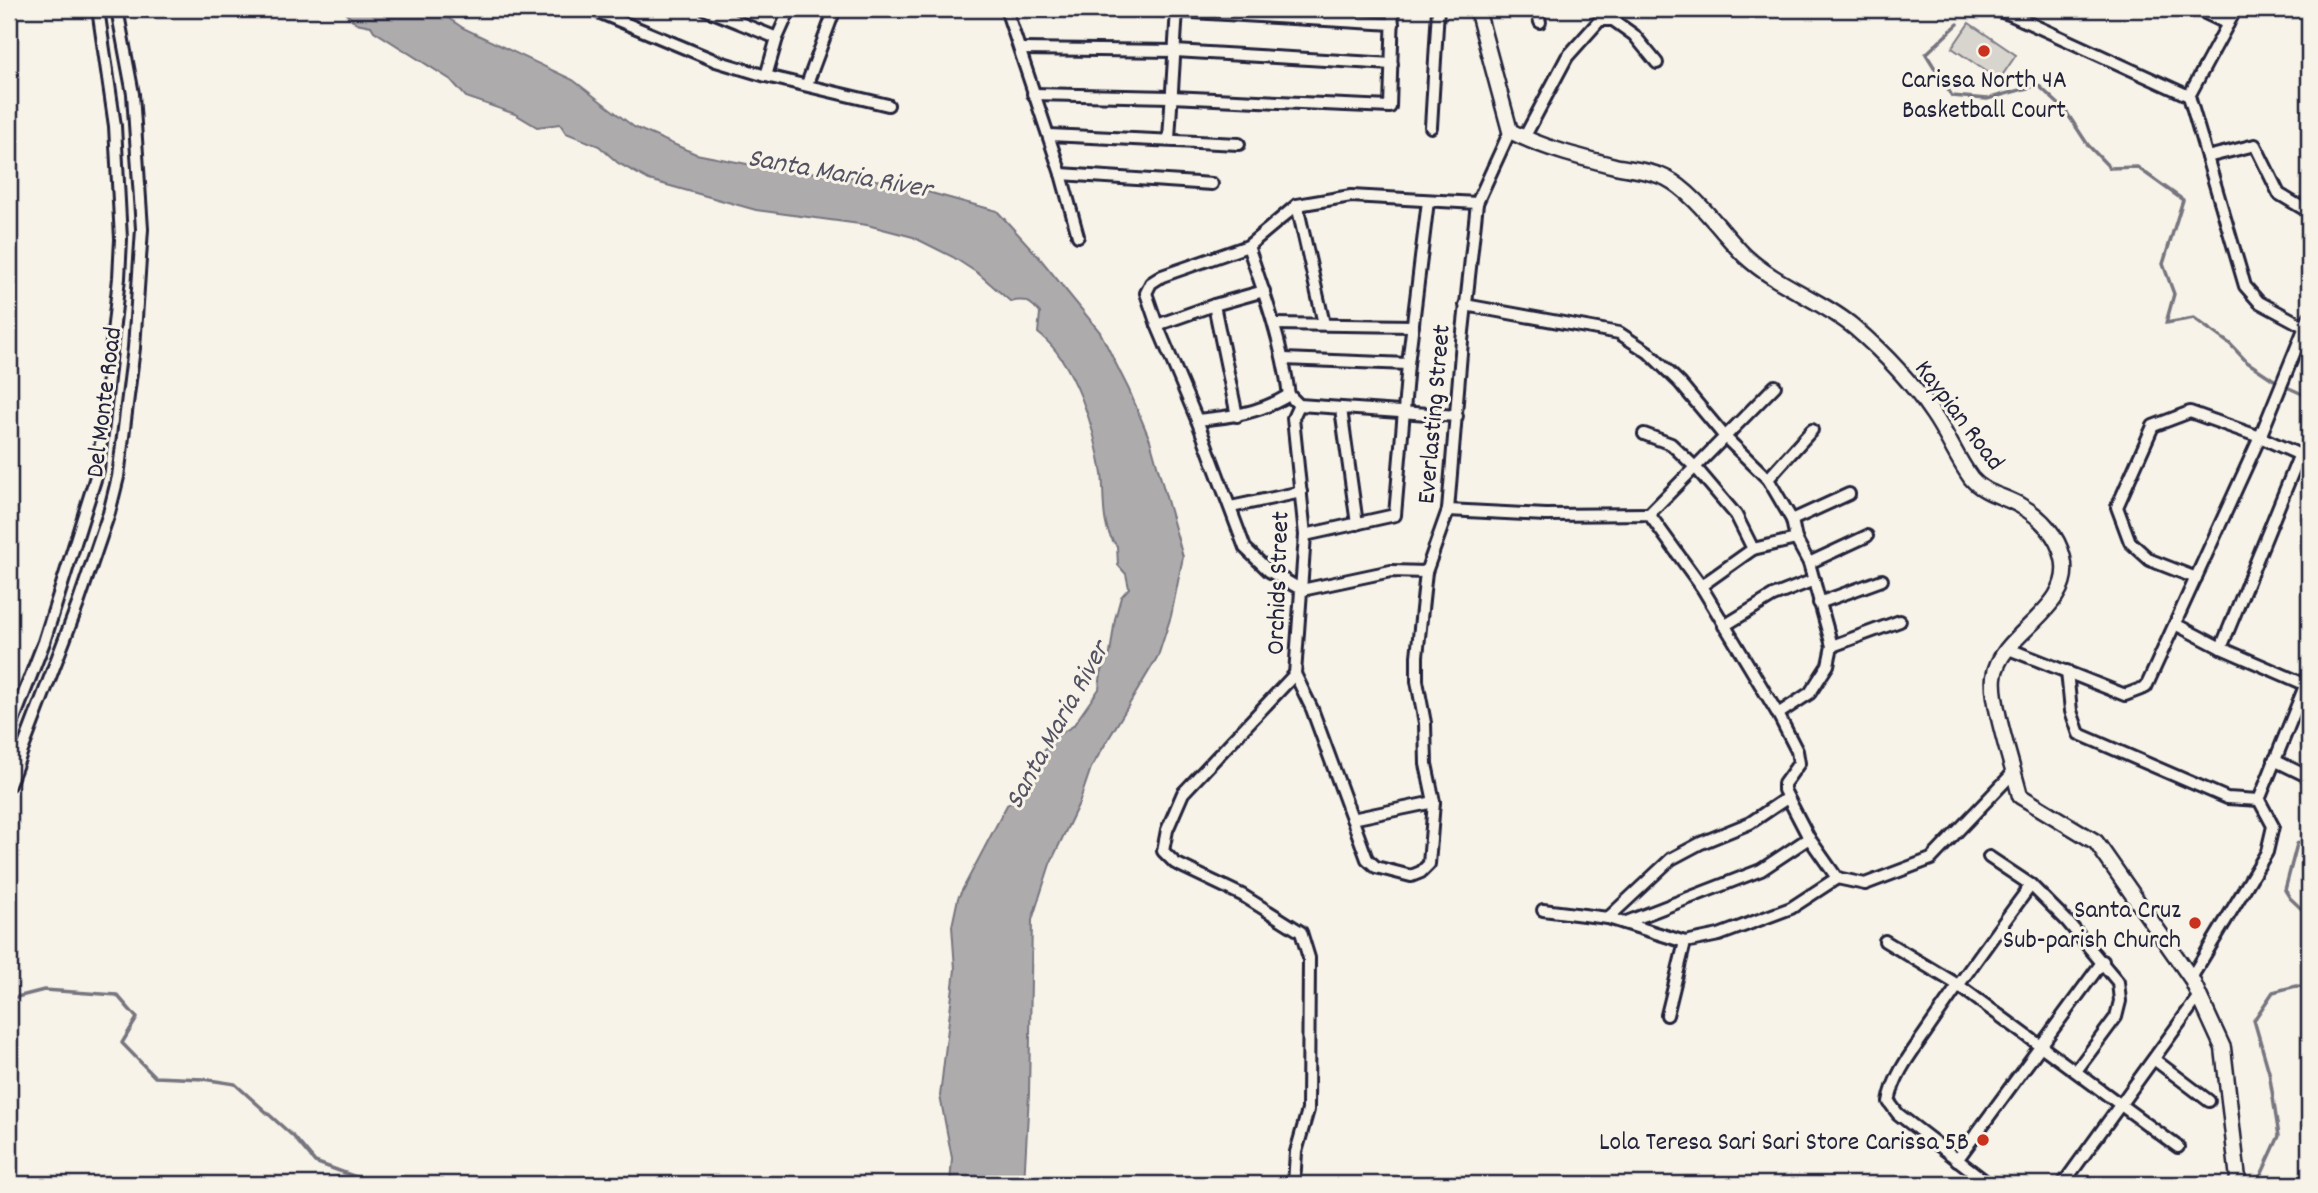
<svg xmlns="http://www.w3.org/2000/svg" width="2318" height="1193" viewBox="0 0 2318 1193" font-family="Dekko,sans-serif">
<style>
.green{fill:#d8d5cf;stroke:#7d7c85;stroke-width:2}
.water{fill:#aeabad;stroke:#76747f;stroke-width:2}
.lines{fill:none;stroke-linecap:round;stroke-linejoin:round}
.stream{stroke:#76747f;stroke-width:3.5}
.minor-casing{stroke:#22223b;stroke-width:16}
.tertiary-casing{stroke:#22223b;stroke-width:19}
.minor{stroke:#f7f3e8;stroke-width:10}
.tertiary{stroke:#f7f3e8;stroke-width:14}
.poi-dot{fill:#c8321e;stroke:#f7f3e8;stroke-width:2.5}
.labels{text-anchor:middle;stroke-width:6;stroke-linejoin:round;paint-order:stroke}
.poi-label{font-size:26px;fill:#22223b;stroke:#f7f3e8;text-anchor:end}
.street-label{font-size:26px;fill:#22223b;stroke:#f7f3e8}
.water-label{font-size:28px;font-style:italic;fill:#535263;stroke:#f7f3e8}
</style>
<rect width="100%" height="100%" fill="#f7f3e8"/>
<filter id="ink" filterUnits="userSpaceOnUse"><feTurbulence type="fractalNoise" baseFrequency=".0143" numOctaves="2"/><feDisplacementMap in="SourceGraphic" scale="14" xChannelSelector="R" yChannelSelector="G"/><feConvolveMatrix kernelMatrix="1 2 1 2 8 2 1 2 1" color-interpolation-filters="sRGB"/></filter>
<g filter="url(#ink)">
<!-- green -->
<path class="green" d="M 1969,23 L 2016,55 L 1999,80 L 1952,48 Z"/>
<!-- water -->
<path class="water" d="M 341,9 L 435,9 L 463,28 L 573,80 L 634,127 L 696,154 L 752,165 L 891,182 L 997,211 L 1038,256 L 1100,332 L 1129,390 L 1150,440 L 1183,557 L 1171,616 L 1158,656 L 1091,768 L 1079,803 L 1050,864 L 1032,920 L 1029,1094 L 1024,1184 L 950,1184 L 952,1158 L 940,1096 L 955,969 L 952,926 L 958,898 L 1007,805 L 1012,802 L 1033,762 L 1058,735 L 1073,726 L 1099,689 L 1101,673 L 1110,654 L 1115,619 L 1121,597 L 1129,588 L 1126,574 L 1118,565 L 1117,546 C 1100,528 1105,498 1102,474 C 1095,430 1075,361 1038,333 L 1040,313 C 1031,302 1025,298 1011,302 L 979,274 L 953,257 L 913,237 L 867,225 L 756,210 L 649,180 L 618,163 L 599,146 L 566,133 L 560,124 L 537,127 L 515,114 L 466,97 L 451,80 L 374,31 L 371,26 L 356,23 Z"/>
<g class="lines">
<!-- stream -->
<g class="stream">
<path d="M 1958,24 L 1926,54 L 1952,96 L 1987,99 L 2038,85 L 2065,110 L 2088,145 L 2110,168 L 2137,167 L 2183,200 L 2163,264 L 2174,294 L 2166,323 L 2194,318 L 2230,344 L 2247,362 L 2274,380"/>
<path d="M 2289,388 L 2309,397"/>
<path d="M 2309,836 L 2297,844 L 2285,890 L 2290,898 L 2309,916"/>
<path d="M 9,999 L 44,990 L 117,995 L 137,1018 L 122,1043 L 155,1077 L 203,1079 L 235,1084 L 294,1137 L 315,1162 L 375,1184"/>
<path d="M 565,1184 L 592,1177 L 624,1184"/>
<path d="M 2257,1184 L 2279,1136 L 2269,1072 L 2254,1020 L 2273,992 L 2296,986 L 2309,987"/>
</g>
<defs>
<g id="minor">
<path d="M 591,9 L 716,61 L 766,76 L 888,105"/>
<path d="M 705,9 L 777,38"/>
<path d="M 1006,9 L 1061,174 L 1078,236"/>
<path d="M 1142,9 L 1393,24"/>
<path d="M 1537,9 L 1540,22"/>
<path d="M 1991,9 L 2009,14 L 2189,96"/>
<path d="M 2197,9 L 2228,24"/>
<path d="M 2236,9 L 2189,96 L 2245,286 L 2259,302 L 2309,329"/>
<path d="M 1021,49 L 1175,51 L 1392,64"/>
<path d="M 766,76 L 777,38 L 790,9"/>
<path d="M 807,84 L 835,9"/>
<path d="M 1033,94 L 1171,97 L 1390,107 L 1393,9"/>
<path d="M 1431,127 L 1438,9"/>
<path d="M 1049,135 L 1239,144"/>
<path d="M 1524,138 L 1567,57 L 1600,20 L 1613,20 L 1634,35 L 1657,63"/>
<path d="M 1169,139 L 1177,9"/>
<path d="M 2207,157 L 2255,145 L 2279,194 L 2309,212"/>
<path d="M 1061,174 L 1212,184"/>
<path d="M 1297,205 L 1324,324"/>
<path d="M 1248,246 C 1265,295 1282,343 1289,395"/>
<path d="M 1214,305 L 1237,416"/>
<path d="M 1465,305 L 1619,333 L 1648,352 L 1680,383 L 1726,438 L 1768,479 L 1792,520 L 1796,539 L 1809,563 L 1832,646 L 1828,665 L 1810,693 L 1778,714"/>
<path d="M 1274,324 L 1413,326"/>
<path d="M 1157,325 L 1214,305 L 1264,291"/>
<path d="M 1284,359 L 1408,364"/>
<path d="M 1289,395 L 1299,405 L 1457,416"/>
<path d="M 1299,405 L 1293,418 L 1305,535 L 1295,674 L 1312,709 L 1367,859 L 1376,867 L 1411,876 L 1421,872 L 1429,864 L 1434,802 L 1426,764 L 1425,723 L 1417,681 L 1417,656 L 1426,572 L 1448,510 L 1462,341 L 1477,203 L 1510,131"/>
<path d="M 1341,409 L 1357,524"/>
<path d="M 1197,420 C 1230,417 1260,413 1289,395"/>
<path d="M 1644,434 L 1671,444 L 1696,468 L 1736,515 L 1753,549"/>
<path d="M 1768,479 L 1812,430"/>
<path d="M 1231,507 L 1301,492"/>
<path d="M 1448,510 L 1546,515 L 1649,514 L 1701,586 L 1778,714 L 1797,751 L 1799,763 L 1784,784 L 1784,790 L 1809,838 L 1837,878 L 1791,908 L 1719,935 L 1685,942 L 1667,1015"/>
<path d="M 1649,514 L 1775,386"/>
<path d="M 1792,520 L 1849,494"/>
<path d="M 1305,535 L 1395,515 L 1408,364 L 1428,201"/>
<path d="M 1809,563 L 1867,536"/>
<path d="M 1426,572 L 1391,571 L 1302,590 L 1269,571 L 1245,548 L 1197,420 L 1157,325 L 1146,293 L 1151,283 L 1162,276 L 1248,246 L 1297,205 L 1351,196 L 1477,203"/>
<path d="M 2196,578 L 2150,560 L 2130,542 L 2117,507 L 2153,426 L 2190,412 L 2260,437 L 2309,459"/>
<path d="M 1701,586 L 1753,549 L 1796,539"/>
<path d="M 1819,603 L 1882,580"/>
<path d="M 2175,624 L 2221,648 L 2309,686"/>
<path d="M 1724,626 L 1773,596 L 1814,580"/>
<path d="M 1832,646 L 1900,621"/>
<path d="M 2221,648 L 2300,454"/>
<path d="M 2009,649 L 2125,695 L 2146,687 L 2260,437 L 2309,317"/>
<path d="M 2067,671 L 2071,711 L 2079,734 L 2227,798 L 2259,800"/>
<path d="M 9,732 L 44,642 L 98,470 L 119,278 L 121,239 L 115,126 L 98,9"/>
<path d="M 2274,760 L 2309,777"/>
<path d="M 9,785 L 78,604 L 109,513 L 118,477 L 134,348 L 142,229 L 133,94 L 117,9"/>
<path d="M 1352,819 L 1434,802"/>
<path d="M 1989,857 L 2031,885 L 2067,921 L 2118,982 L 2120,1001 L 2116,1017 L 2076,1071"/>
<path d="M 1837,878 L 1865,884 L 1931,859 L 2014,772"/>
<path d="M 1543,910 L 1608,918 L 1685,942"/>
<path d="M 1608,918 L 1671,859 L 1701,843 L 1750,823 L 1787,798"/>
<path d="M 1624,923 L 1761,870 L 1809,838"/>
<path d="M 1885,941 L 1958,985 L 2178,1147"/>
<path d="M 2191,978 L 2267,852 L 2273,826 L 2259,800 L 2309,676"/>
<path d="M 2155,1060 L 2209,1101"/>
<path d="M 1957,1160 L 2103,961"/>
<path d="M 1294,1184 L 1296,1152 L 1308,1110 L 1309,958 L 1301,932 L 1242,895 L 1175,863 L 1163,851 L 1167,830 L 1183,793 L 1295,674"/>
<path d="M 1989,1184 L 1898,1114 L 1889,1102 C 1894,1073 1914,1050 1930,1026 C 1963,978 1997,931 2031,885"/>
<path d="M 2063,1184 L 2199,996"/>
</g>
<path id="tertiary" d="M 1477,9 L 1510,131 C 1543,148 1579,157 1615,166 C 1633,170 1649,170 1666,178 C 1694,192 1722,233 1745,256 C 1777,286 1822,300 1855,328 C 1884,353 1912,383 1933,414 C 1947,434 1957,459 1971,478 C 1984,494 2005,496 2021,506 C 2041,517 2058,536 2063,558 C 2075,610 2000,632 1994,677 C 1991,703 2013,767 2020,796 L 2096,842 L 2191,978 L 2223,1048 L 2238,1179 L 2236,1184"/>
</defs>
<!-- minor casing -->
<use href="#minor" class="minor-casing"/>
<!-- tertiary casing -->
<use href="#tertiary" class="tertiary-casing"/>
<!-- minor -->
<use href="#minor" class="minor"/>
<!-- tertiary -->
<use href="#tertiary" class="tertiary"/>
</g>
</g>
<!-- markers -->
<g class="poi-dot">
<circle cx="1984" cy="51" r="7"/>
<circle cx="2195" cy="923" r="7"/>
<circle cx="1983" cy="1140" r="7"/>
</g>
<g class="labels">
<!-- poi labels -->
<g class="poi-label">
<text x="1984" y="87" text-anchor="middle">Carissa North 4A<tspan x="1984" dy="30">Basketball Court</tspan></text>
<text x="2181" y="917">Santa Cruz<tspan x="2181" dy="30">Sub-parish Church</tspan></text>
<text x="1969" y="1149">Lola Teresa Sari Sari Store Carissa 5B</text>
</g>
<!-- street labels -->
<g class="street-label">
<text transform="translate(102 402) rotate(-83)" y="9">Del Monte Road</text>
<text transform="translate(1432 414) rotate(-85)" y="9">Everlasting Street</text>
<text transform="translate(1961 414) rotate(53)" y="9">Kaypian Road</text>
<text transform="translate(1276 583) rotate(-88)" y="9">Orchids Street</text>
</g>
<!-- water labels -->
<g class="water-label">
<text transform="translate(840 171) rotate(10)" y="10">Santa Maria River</text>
<text transform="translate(1055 724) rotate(-61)" y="10">Santa Maria River</text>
</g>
</g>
<!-- margin -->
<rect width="2318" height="1193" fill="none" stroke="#f7f3e8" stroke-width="35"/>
<rect x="18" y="18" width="2283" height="1158" fill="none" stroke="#22223b" stroke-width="2.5" filter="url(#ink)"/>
</svg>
